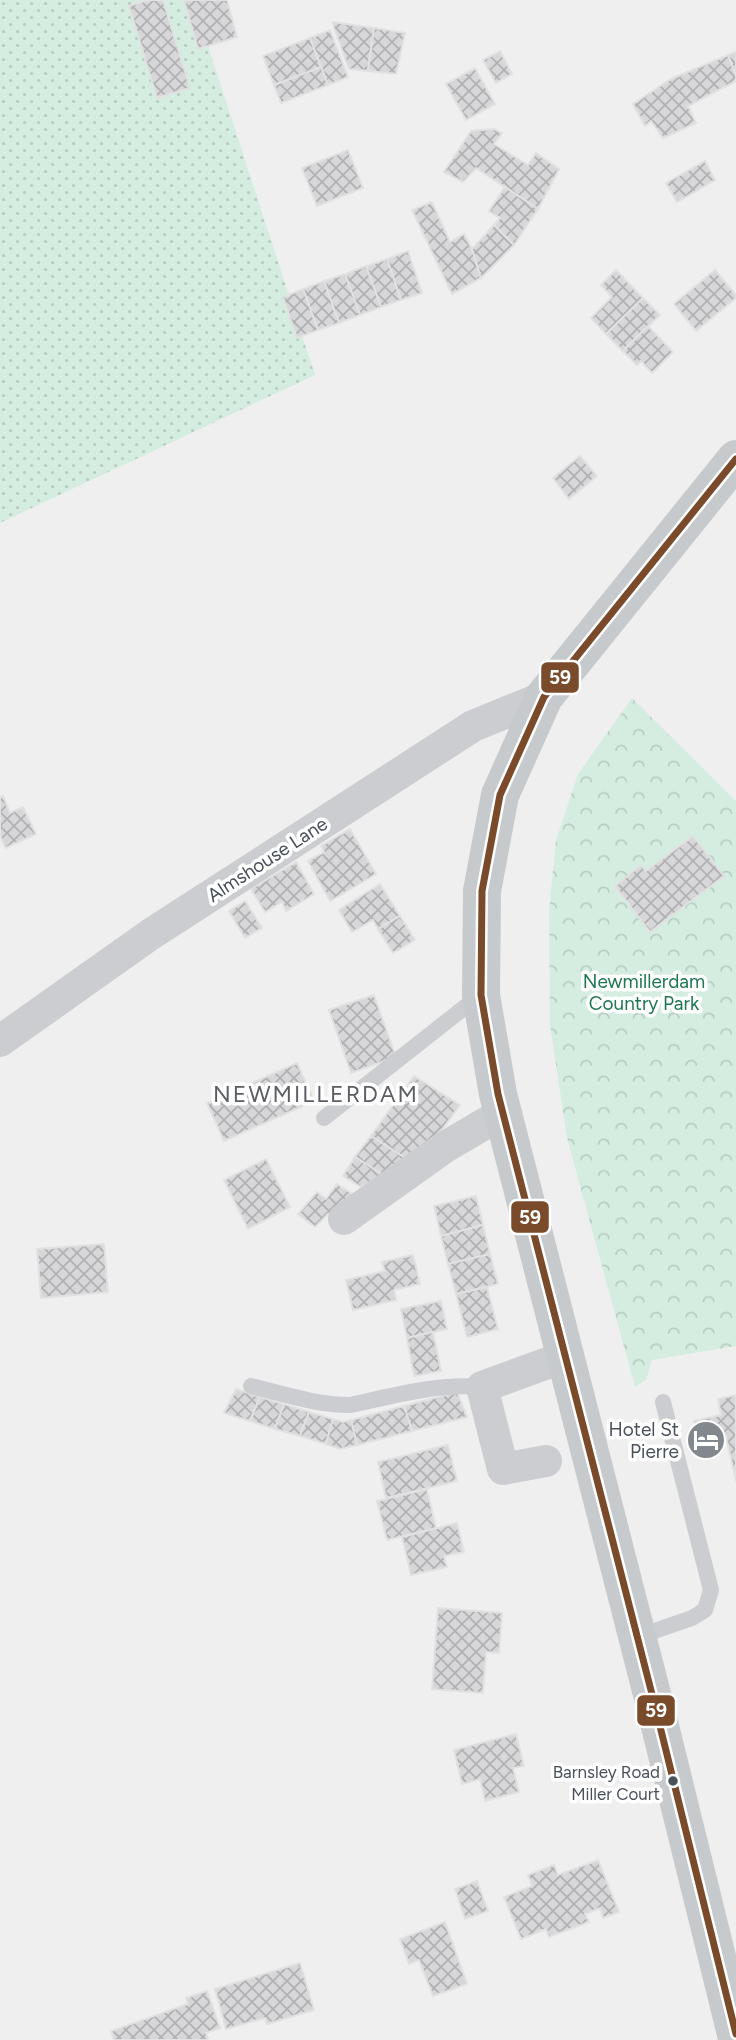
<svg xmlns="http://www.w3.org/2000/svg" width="736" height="2040" viewBox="0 0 736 2040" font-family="Figtree,sans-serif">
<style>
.green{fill:url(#green-dots)}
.forest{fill:url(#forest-crowns)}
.building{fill:url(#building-cross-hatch);stroke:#e1e1e2;stroke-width:2}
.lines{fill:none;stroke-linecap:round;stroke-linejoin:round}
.lane{stroke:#cbcdd0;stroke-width:16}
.street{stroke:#cbcdd0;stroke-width:32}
.primary{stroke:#c7cacd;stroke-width:38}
.bus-1-casing{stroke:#fff;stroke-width:12}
.bus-1{stroke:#7a4b2a;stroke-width:7}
.bus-dot{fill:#48505a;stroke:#fff;stroke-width:2.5}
.labels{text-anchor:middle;stroke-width:7;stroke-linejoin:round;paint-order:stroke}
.bus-label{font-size:17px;fill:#48505a;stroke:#fff;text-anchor:end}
.street-label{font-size:19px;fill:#48505a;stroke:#fff}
.park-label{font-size:19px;fill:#1d7751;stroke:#fff}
.poi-label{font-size:19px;fill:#48505a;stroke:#fff;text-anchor:end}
.quarter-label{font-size:23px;letter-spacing:2px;fill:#5b5e63;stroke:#fff}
.line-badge{stroke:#fff;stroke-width:2.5}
.badge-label{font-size:19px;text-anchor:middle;font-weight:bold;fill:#fff}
</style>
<defs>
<pattern id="green-dots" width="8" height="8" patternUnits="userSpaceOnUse" patternTransform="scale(1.75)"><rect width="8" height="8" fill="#d5ede0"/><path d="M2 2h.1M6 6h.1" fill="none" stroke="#b8cdc2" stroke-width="1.8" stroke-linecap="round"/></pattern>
<pattern id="forest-crowns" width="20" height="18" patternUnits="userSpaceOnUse" patternTransform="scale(1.75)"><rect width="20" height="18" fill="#d5ede0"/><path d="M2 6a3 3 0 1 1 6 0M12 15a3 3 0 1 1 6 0" fill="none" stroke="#b8cdc2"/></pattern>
<pattern id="building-cross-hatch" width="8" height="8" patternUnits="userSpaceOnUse" patternTransform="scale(1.75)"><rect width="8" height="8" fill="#d7d7d9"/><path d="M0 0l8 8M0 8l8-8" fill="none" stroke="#b0b1b3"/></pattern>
</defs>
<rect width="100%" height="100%" fill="#f0efef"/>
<!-- green -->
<path class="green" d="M 0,0 L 193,0 L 315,375 L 0,523 Z"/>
<!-- forest -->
<path class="forest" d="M 632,698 L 736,801 L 736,1346 L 652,1360 L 646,1380 L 635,1387 L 567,1138 L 550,1025 L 549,911 L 556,840 L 578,774 Z"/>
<!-- building -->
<g class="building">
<path d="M 148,0 L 163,0 L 190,88 L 157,98 L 129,6 Z"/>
<path d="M 184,0 L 227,0 L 237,37 L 198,49 Z"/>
<path d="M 333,22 L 374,28 L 368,71 L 349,69 L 334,28 Z"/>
<path d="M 374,28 L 405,33 L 396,74 L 368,71 Z"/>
<path d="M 330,30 L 348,77 L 328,85 L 310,38 Z"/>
<path d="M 310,38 L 321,67 L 274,85 L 263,56 Z"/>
<path d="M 500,51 L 512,74 L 496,83 L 483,60 Z"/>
<path d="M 736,52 L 736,76 L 728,55 Z"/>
<path d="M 728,55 L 736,76 L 736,81 L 688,106 L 696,123 L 663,138 L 651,121 L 645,126 L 633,104 L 671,79 Z"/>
<path d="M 321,67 L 328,85 L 281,103 L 274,85 Z"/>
<path d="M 475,68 L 495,104 L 466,120 L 446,84 Z"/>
<path d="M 494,129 L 502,133 L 494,144 L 528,165 L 536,153 L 559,169 L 538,209 L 476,168 L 463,182 L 444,172 L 471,131 Z"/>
<path d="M 348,150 L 363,188 L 317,206 L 302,168 Z"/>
<path d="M 705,161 L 715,180 L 677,202 L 666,183 Z"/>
<path d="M 505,187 L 538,209 L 514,245 L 494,225 L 500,218 L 489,211 Z"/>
<path d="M 432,202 L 450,242 L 464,234 L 472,249 L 481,278 L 452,294 L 412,210 Z"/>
<path d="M 494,225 L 514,245 L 481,278 L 472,249 Z"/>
<path d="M 408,251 L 422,293 L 401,300 L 387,259 Z"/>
<path d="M 387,259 L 401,300 L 381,307 L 366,266 Z"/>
<path d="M 366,266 L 381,307 L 360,315 L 345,274 Z"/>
<path d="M 616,270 L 643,298 L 606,334 L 591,318 L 612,297 L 601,285 Z"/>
<path d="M 715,270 L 736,295 L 736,298 L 696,331 L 674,304 Z"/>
<path d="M 345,274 L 360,315 L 339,323 L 324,281 Z"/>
<path d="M 324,281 L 339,323 L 318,330 L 303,289 Z"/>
<path d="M 303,289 L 318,330 L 297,338 L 283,297 Z"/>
<path d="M 643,298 L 660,315 L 623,351 L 606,334 Z"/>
<path d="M 648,326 L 673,352 L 652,373 L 641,361 L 637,365 L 623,351 Z"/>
<path d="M 580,456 L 597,476 L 569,499 L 553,478 Z"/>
<path d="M 3,796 L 10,813 L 23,807 L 36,834 L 6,848 L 0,836 L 0,798 Z"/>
<path d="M 350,829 L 376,874 L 330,901 L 308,861 L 324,852 L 321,846 Z"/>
<path d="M 693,836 L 724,876 L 650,932 L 615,886 L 641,865 L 646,871 Z"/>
<path d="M 296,862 L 314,894 L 286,911 L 282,902 L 265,912 L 251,889 Z"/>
<path d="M 380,884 L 400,916 L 378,929 L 373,920 L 352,932 L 339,910 Z"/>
<path d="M 245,901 L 262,928 L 245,938 L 229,911 Z"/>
<path d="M 400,916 L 415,940 L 393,953 L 378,929 Z"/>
<path d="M 374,995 L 396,1057 L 351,1073 L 329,1010 Z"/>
<path d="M 297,1063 L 314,1101 L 224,1141 L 207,1103 Z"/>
<path d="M 414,1076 L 460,1105 L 416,1165 L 371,1136 Z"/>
<path d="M 371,1136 L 416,1165 L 383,1175 L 355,1157 Z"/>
<path d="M 355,1157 L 383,1175 L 361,1187 L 343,1176 Z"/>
<path d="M 266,1159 L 290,1207 L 248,1229 L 224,1180 Z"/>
<path d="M 337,1184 L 362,1200 L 334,1216 L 328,1214 L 315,1227 L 298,1214 L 317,1192 L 326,1199 Z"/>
<path d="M 476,1196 L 483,1225 L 441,1236 L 434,1206 Z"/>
<path d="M 483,1225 L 490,1254 L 448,1264 L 441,1236 Z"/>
<path d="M 104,1244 L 108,1292 L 41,1298 L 37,1249 Z"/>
<path d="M 490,1254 L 498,1284 L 456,1294 L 448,1264 Z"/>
<path d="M 413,1255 L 420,1284 L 394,1290 L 396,1300 L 353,1310 L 346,1280 L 385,1271 L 382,1262 Z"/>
<path d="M 487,1287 L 498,1329 L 467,1337 L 456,1294 Z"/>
<path d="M 441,1301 L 447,1329 L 407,1338 L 401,1309 Z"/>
<path d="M 433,1332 L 441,1371 L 414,1376 L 407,1338 Z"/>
<path d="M 236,1389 L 260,1397 L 250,1421 L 224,1413 Z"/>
<path d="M 457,1392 L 467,1417 L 412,1431 L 404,1406 Z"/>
<path d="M 736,1395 L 736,1481 L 726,1437 L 699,1443 L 694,1421 L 721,1415 L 718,1399 Z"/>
<path d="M 260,1397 L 284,1404 L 275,1429 L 250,1421 Z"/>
<path d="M 284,1404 L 309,1412 L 300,1436 L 275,1429 Z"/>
<path d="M 404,1406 L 412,1431 L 357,1445 L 351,1420 Z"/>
<path d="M 309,1412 L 333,1419 L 326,1444 L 300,1436 Z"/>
<path d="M 333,1419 L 343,1422 L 351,1420 L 357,1445 L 340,1449 L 326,1444 Z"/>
<path d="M 448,1445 L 457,1481 L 386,1498 L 378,1462 Z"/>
<path d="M 427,1489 L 436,1528 L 387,1540 L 377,1501 Z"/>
<path d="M 457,1523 L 464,1552 L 444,1556 L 447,1567 L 411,1575 L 402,1537 Z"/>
<path d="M 438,1608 L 502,1613 L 499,1653 L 486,1652 L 483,1693 L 432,1689 Z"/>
<path d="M 516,1734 L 524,1766 L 513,1768 L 519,1792 L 485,1801 L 480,1779 L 462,1784 L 454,1750 Z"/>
<path d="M 598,1860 L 619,1912 L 603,1918 L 600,1908 L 585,1914 L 589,1922 L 549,1937 L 546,1929 L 521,1939 L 504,1897 L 532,1886 L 528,1875 L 554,1865 L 558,1875 Z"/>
<path d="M 477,1881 L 488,1911 L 465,1919 L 455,1889 Z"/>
<path d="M 445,1922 L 467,1984 L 433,1996 L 419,1960 L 409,1964 L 400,1939 Z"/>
<path d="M 300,1963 L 314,2010 L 267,2024 L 265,2018 L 226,2029 L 215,1989 Z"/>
<path d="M 207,1991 L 220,2028 L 206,2033 L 208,2040 L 114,2040 L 111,2031 L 188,2004 L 186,1998 Z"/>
</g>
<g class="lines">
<!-- lane -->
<g class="lane">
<path d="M 324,1118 L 479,996"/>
<path d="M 251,1386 C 284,1394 316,1405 350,1405 C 393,1396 437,1383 482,1387"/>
<path d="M 637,1637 L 692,1618 L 705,1610 L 711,1590 L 663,1402"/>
</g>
<!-- street -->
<g class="street">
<path d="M 0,1041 L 151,934 L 473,726 L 544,697"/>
<path d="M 344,1219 L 445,1147 L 503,1113"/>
<path d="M 546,1461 L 503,1469 L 482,1387 L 564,1357"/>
</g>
<!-- primary -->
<path class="primary" d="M 736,459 L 544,697 L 500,795 L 482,891 L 481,995 L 498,1094 L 654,1702 L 736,2034"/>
<defs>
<path id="bus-1" d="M 736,459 L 544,697 L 500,795 L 482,891 L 481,995 L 498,1094 L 654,1702 L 736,2034"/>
</defs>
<!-- bus-1 casing -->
<use href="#bus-1" class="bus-1-casing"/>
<!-- bus-1 -->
<use href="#bus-1" class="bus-1"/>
</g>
<!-- icons -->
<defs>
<symbol id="hotel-disc" viewBox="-11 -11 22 22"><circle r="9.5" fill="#83888e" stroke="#fff"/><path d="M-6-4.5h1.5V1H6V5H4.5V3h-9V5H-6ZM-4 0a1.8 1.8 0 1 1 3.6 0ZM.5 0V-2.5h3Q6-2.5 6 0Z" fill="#fff"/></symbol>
</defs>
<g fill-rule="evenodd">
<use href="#hotel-disc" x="684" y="1418" width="44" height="44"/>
</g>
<!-- markers -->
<circle class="bus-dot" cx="673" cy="1781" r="6"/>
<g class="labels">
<!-- bus labels -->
<g class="bus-label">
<text x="660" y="1778">Barnsley Road<tspan x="660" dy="22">Miller Court</tspan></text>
</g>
<!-- street labels -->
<g class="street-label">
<text transform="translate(267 859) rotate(-33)" y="7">Almshouse Lane</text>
</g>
<!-- park labels -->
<g class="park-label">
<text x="644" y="988">Newmillerdam<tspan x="644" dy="22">Country Park</tspan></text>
</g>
<!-- poi labels -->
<g class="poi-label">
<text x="679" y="1436">Hotel St<tspan x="679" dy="22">Pierre</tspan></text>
</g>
<!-- quarter labels -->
<g class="quarter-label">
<text x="316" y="1102">NEWMILLERDAM</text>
</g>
</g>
<g class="line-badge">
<rect x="540" y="661" width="40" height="33" rx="7" fill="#7a4b2a"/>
<rect x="510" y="1200" width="40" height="34" rx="7" fill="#7a4b2a"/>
<rect x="636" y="1694" width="40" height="33" rx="7" fill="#7a4b2a"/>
</g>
<g class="badge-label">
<text x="560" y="684">59</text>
<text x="530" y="1224">59</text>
<text x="656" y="1717">59</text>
</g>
</svg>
